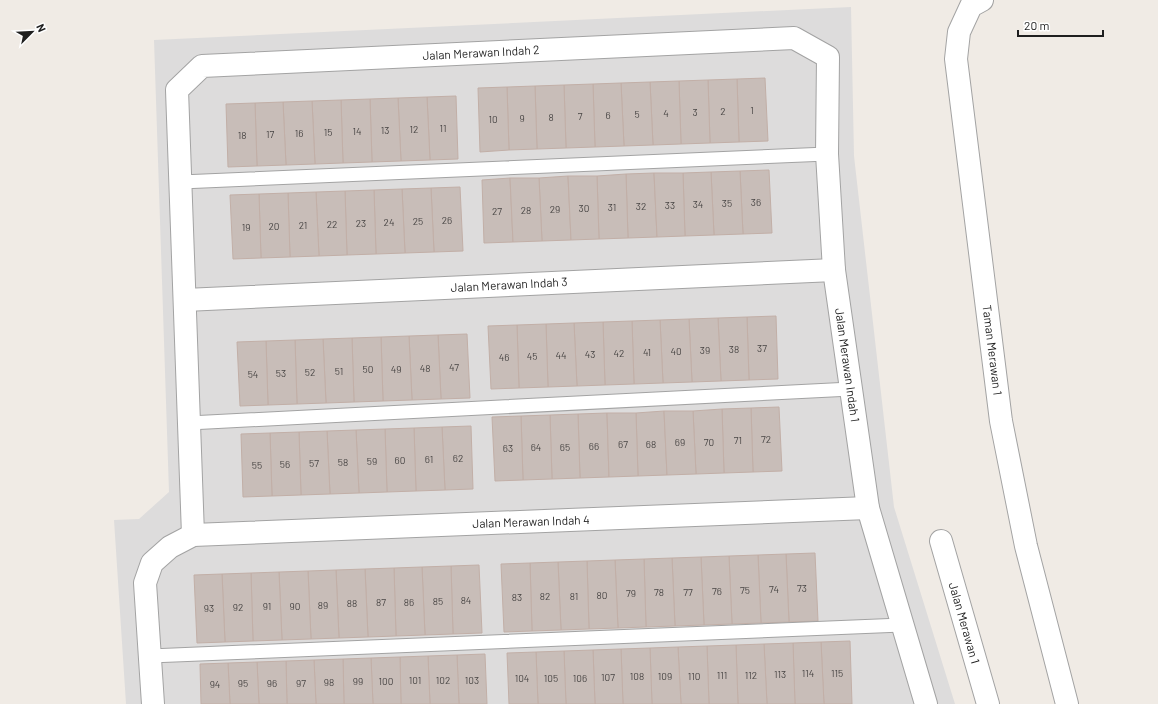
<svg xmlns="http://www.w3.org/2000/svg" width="1158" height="704" viewBox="0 0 1158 704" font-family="Barlow,sans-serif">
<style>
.residential{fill:#dddcdc}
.building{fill:#c8bdb8;stroke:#c2afa7}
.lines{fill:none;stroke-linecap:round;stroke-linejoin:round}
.lane-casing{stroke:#a3a3a3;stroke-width:15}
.street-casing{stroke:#a3a3a3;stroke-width:24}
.lane{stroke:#fff;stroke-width:13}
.street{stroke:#fff;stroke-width:22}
.labels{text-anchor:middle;stroke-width:4;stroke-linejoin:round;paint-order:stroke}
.number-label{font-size:10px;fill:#494645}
.street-label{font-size:12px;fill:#1f1f1f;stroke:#fff}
</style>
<rect width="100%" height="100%" fill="#f0ebe5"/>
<!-- residential -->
<path class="residential" d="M 851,7 L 854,156 L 894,507 L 955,704 L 126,704 L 114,520 L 139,519 L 169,492 L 154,40 Z"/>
<!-- building -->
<g class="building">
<path d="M 765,78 L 768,141 L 739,142 L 737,79 Z"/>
<path d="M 737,79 L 739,142 L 710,143 L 708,80 Z"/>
<path d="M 708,80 L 710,143 L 681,144 L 679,81 Z"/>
<path d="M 679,81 L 681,144 L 653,145 L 650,82 Z"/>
<path d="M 650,82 L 653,145 L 624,146 L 621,83 Z"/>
<path d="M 621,83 L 624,146 L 595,147 L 593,84 Z"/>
<path d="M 593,84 L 595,147 L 566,148 L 564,85 Z"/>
<path d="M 564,85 L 566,148 L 537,149 L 535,86 Z"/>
<path d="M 535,86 L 537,149 L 509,150 L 507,87 Z"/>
<path d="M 507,87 L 509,150 L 480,152 L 478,88 Z"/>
<path d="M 456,96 L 458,159 L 430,160 L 427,97 Z"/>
<path d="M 427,97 L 430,160 L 401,161 L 398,98 Z"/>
<path d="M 398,98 L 401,161 L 372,162 L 370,99 Z"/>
<path d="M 370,99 L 372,162 L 343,163 L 341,100 Z"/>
<path d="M 341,100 L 343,163 L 315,164 L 312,101 Z"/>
<path d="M 312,101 L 315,164 L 286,165 L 283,102 Z"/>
<path d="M 283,102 L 286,165 L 257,166 L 255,103 Z"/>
<path d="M 255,103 L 257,166 L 228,167 L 226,104 Z"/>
<path d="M 769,170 L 772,233 L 743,234 L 740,171 Z"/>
<path d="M 740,171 L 743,234 L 714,235 L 711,172 Z"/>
<path d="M 711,172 L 714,235 L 685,236 L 683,173 Z"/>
<path d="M 654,173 L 657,237 L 628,238 L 626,174 Z"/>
<path d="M 654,173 L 683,173 L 685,236 L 657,237 Z"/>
<path d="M 626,174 L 628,238 L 599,239 L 597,176 Z"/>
<path d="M 568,176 L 571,240 L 542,241 L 539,178 Z"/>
<path d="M 568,176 L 597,176 L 599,239 L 571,240 Z"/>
<path d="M 510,178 L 513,242 L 484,243 L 482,180 Z"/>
<path d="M 510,178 L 539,178 L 542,241 L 513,242 Z"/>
<path d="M 460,187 L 463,251 L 434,252 L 431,188 Z"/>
<path d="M 431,188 L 434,252 L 405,253 L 402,189 Z"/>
<path d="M 402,189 L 405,253 L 376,254 L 374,190 Z"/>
<path d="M 374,190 L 376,254 L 347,255 L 345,191 Z"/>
<path d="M 345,191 L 347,255 L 319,256 L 316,192 Z"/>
<path d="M 316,192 L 319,256 L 290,257 L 288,193 Z"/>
<path d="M 288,193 L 290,257 L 261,258 L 259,194 Z"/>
<path d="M 259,194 L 261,258 L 233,259 L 230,195 Z"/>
<path d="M 776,316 L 778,379 L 749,380 L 747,317 Z"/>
<path d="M 747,317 L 749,380 L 721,381 L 718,318 Z"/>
<path d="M 718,318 L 721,381 L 692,382 L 689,319 Z"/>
<path d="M 689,319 L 692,382 L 663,383 L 660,320 Z"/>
<path d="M 660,320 L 663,383 L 634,384 L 632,321 Z"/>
<path d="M 632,321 L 634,384 L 605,385 L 603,322 Z"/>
<path d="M 603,322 L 605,385 L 577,386 L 574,323 Z"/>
<path d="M 574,323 L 577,386 L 548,387 L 546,324 Z"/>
<path d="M 546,324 L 548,387 L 519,388 L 517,325 Z"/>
<path d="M 517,325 L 519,388 L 491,389 L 488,326 Z"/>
<path d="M 467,334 L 470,398 L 441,399 L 438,335 Z"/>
<path d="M 438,335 L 441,399 L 412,400 L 409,336 Z"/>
<path d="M 409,336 L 412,400 L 383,401 L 381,337 Z"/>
<path d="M 381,337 L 383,401 L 354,402 L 352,338 Z"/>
<path d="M 352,338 L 354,402 L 326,403 L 323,339 Z"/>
<path d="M 323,339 L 326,403 L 297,404 L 295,340 Z"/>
<path d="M 295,340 L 297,404 L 268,405 L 266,341 Z"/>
<path d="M 266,341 L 268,405 L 240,406 L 237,342 Z"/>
<path d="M 779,407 L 782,471 L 753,472 L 751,408 Z"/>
<path d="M 751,408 L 753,472 L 724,473 L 722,409 Z"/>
<path d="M 722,409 L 724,473 L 696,474 L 693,411 Z"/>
<path d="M 664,411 L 667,475 L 638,476 L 636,413 Z"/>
<path d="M 664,411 L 693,411 L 696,474 L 667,475 Z"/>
<path d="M 607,413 L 609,477 L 580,478 L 578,414 Z"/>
<path d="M 607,413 L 636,413 L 638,476 L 609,477 Z"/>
<path d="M 578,414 L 580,478 L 552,479 L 550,415 Z"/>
<path d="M 550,415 L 552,479 L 523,480 L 521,416 Z"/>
<path d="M 521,416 L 523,480 L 495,481 L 492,417 Z"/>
<path d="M 471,426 L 473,489 L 445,490 L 442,427 Z"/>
<path d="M 442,427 L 445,490 L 416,491 L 414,428 Z"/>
<path d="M 414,428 L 416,491 L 387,492 L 385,429 Z"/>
<path d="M 385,429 L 387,492 L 359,493 L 356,430 Z"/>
<path d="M 356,430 L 359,493 L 330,494 L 327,431 Z"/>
<path d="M 327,431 L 330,494 L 301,495 L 299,432 Z"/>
<path d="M 299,432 L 301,495 L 272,496 L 270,433 Z"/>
<path d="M 270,433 L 272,496 L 243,497 L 241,434 Z"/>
<path d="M 815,553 L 818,621 L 789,622 L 786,554 Z"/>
<path d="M 786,554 L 789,622 L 761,623 L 758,555 Z"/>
<path d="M 758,555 L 761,623 L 732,624 L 729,556 Z"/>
<path d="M 729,556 L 732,624 L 704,625 L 701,557 Z"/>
<path d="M 701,557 L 704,625 L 675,626 L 672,558 Z"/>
<path d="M 672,558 L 675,626 L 646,627 L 644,559 Z"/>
<path d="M 644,559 L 646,627 L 618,628 L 615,560 Z"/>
<path d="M 615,560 L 618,628 L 589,629 L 587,561 Z"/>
<path d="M 587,561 L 589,629 L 561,630 L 558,562 Z"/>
<path d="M 558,562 L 561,630 L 532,631 L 530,563 Z"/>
<path d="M 530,563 L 532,631 L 504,632 L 501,564 Z"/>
<path d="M 479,565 L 482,633 L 453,634 L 451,566 Z"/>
<path d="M 451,566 L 453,634 L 425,635 L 422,567 Z"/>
<path d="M 422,567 L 425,635 L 396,636 L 394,568 Z"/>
<path d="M 394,568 L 396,636 L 368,637 L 365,569 Z"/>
<path d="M 365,569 L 368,637 L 339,638 L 336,570 Z"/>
<path d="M 336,570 L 339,638 L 311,639 L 308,571 Z"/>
<path d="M 308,571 L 311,639 L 282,640 L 279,572 Z"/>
<path d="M 279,572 L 282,640 L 253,641 L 251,573 Z"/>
<path d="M 251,573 L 253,641 L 225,642 L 222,574 Z"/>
<path d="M 222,574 L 225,642 L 197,643 L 194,575 Z"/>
<path d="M 850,641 L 852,704 L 824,704 L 821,642 Z"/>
<path d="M 821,642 L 824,704 L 795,704 L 793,643 Z"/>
<path d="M 793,643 L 795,704 L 767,704 L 764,644 Z"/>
<path d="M 764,644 L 767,704 L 738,704 L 736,645 Z"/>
<path d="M 736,645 L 738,704 L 709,704 L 707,646 Z"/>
<path d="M 707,646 L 709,704 L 681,704 L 678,647 Z"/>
<path d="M 678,647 L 681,704 L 652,704 L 650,648 Z"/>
<path d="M 650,648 L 652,704 L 623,704 L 621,649 Z"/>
<path d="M 621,649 L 623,704 L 595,704 L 593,650 Z"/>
<path d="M 593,650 L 595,704 L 566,704 L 564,651 Z"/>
<path d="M 564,651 L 566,704 L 538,704 L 536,652 Z"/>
<path d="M 536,652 L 538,704 L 509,704 L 507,653 Z"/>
<path d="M 485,654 L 487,704 L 459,704 L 457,655 Z"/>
<path d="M 457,655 L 459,704 L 430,704 L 428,656 Z"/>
<path d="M 428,656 L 430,704 L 401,704 L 400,657 Z"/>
<path d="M 400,657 L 401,704 L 373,704 L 371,658 Z"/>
<path d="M 371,658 L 373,704 L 344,704 L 343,659 Z"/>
<path d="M 343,659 L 344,704 L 316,704 L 314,660 Z"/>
<path d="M 314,660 L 316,704 L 287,704 L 286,661 Z"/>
<path d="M 286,661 L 287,704 L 259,704 L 257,662 Z"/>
<path d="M 257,662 L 259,704 L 230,704 L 228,663 Z"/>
<path d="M 228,663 L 230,704 L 201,704 L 200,664 Z"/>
</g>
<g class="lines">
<defs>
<g id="lane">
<path d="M 181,182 L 827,154"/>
<path d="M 189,423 L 851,389"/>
<path d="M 150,656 L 902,625"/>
</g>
<g id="street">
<path d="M 982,0 L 971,6 L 959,32 L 956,59 L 1001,421 L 1026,546 L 1067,704"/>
<path d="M 185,300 L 834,270"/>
<path d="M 193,535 L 177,90 L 202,66 L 794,38 L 828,57 L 827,154 L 834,270 L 868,508 L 926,704"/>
<path d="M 941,541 L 988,704"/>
<path d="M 153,704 L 145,583 L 152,563 L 170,547 L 193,535 L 868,508"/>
</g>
</defs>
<!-- lane casing -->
<use href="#lane" class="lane-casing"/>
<!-- street casing -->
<use href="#street" class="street-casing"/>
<!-- lane -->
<use href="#lane" class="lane"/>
<!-- street -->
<use href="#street" class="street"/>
</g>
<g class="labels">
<!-- number labels -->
<g class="number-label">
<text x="752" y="114">1</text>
<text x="723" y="115">2</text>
<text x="695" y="116">3</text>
<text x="666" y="117">4</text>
<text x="637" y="118">5</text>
<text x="608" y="119">6</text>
<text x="580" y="120">7</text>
<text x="551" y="121">8</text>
<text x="522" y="122">9</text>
<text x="493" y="123">10</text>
<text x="443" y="132">11</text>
<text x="414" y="133">12</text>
<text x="385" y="134">13</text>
<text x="357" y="135">14</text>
<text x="328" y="136">15</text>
<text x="299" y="137">16</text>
<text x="270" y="138">17</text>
<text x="242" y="139">18</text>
<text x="756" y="206">36</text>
<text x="727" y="207">35</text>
<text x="698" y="208">34</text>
<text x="670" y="209">33</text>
<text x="641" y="210">32</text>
<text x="612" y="211">31</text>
<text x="584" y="212">30</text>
<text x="555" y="213">29</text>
<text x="526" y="214">28</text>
<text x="497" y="215">27</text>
<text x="447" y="224">26</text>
<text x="418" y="225">25</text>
<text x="389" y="226">24</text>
<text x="361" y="227">23</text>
<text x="332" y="228">22</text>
<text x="303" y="229">21</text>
<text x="274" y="230">20</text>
<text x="246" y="231">19</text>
<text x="762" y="352">37</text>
<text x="734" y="353">38</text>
<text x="705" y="354">39</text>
<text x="676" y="355">40</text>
<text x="647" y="356">41</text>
<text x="619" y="357">42</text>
<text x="590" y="358">43</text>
<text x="561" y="359">44</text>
<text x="532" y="360">45</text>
<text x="504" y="361">46</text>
<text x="454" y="371">47</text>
<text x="425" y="372">48</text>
<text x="368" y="373">50</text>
<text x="396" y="373">49</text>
<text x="339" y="375">51</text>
<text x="310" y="376">52</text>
<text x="281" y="377">53</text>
<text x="253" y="378">54</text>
<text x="766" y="443">72</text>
<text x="738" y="444">71</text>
<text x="680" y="446">69</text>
<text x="709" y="446">70</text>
<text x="623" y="448">67</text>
<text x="651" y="448">68</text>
<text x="594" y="450">66</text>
<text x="536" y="451">64</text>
<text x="565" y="451">65</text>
<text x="508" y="452">63</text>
<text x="458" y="462">62</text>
<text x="429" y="463">61</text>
<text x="400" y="464">60</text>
<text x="372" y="465">59</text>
<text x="343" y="466">58</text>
<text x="314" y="467">57</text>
<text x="285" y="468">56</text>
<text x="257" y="469">55</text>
<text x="802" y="592">73</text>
<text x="774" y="593">74</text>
<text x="745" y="594">75</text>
<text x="717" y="595">76</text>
<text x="659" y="596">78</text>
<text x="688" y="596">77</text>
<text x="631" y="597">79</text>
<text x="602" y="599">80</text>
<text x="545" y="600">82</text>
<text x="574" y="600">81</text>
<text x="517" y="601">83</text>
<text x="466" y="604">84</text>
<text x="438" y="605">85</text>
<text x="381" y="606">87</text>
<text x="409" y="606">86</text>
<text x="352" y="607">88</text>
<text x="323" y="609">89</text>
<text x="267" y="610">91</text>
<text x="295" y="610">90</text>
<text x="238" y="611">92</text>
<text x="209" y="612">93</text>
<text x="808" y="677">114</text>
<text x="837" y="677">115</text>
<text x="780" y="678">113</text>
<text x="722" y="679">111</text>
<text x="751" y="679">112</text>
<text x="637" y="680">108</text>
<text x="665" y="680">109</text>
<text x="694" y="680">110</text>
<text x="608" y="681">107</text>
<text x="522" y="682">104</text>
<text x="551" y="682">105</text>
<text x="580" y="682">106</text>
<text x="415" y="684">101</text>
<text x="443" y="684">102</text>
<text x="472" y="684">103</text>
<text x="358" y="685">99</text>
<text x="386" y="685">100</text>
<text x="329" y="686">98</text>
<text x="243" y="687">95</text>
<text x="272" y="687">96</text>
<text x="301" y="687">97</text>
<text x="215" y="688">94</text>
</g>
<!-- street labels -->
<g class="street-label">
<text transform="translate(481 53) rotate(-3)" y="4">Jalan Merawan Indah 2</text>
<text transform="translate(509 285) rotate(-3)" y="4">Jalan Merawan Indah 3</text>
<text transform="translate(992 350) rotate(83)" y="4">Taman Merawan 1</text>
<text transform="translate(847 365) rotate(82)" y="4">Jalan Merawan Indah 1</text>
<text transform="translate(531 522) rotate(-2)" y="4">Jalan Merawan Indah 4</text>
<text transform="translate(964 623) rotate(74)" y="4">Jalan Merawan 1</text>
</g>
</g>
<!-- north arrow -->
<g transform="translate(32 32) rotate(66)" stroke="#ffffff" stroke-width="3" paint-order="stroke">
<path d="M0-3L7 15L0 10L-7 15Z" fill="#1f1f1f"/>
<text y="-6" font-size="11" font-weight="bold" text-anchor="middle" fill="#1f1f1f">N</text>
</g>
<!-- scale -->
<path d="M1018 30v6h85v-6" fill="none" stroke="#1f1f1f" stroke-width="2"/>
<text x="1024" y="30" font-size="12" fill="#1f1f1f" stroke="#ffffff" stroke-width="3" paint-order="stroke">20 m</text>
</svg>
